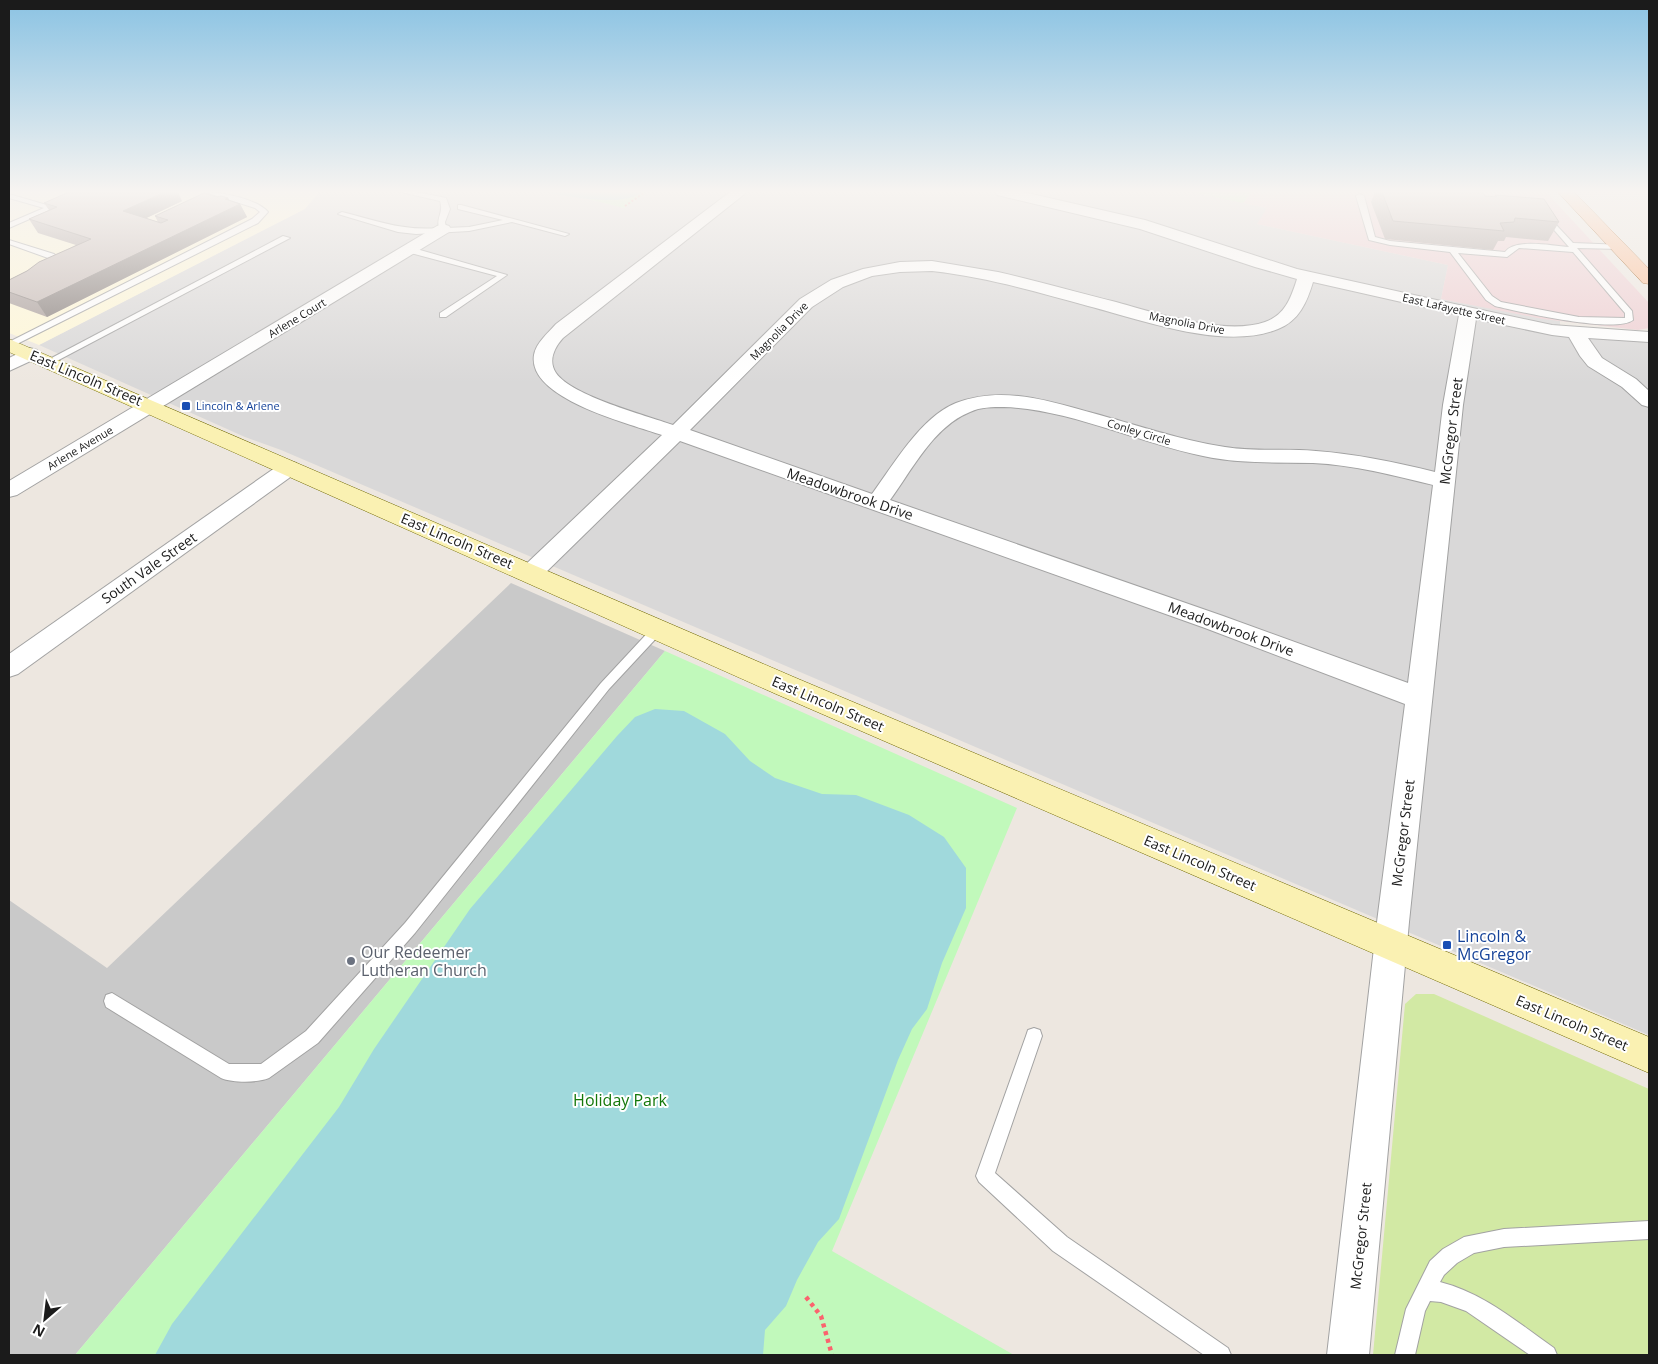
<svg xmlns="http://www.w3.org/2000/svg" width="1658" height="1364" viewBox="0 0 1658 1364" font-family="'Open Sans',sans-serif">
<style>
.residential{fill:#d9d8d8}
.commercial{fill:#efcfd3}
.education{fill:#fff8d7}
.religious{fill:#c9c9c9}
.grass{fill:#d2e9a4}
.park{fill:#c1f9bb}
.water{fill:#a0d9dc}
.lines{fill:none;stroke-linecap:round;stroke-linejoin:round}
.service-casing{stroke:#a2a2a2;stroke-width:2}
.minor-casing{stroke:#a2a2a2;stroke-width:2}
.secondary-casing{stroke:#716a04;stroke-width:1}
.primary-casing{stroke:#924800;stroke-width:1}
.path-far1{stroke:#fb636e;stroke-width:2;stroke-dasharray:2 2;stroke-linecap:butt}
.path{stroke:#fb636e;stroke-width:4.5;stroke-dasharray:4 4;stroke-linecap:butt}
.service{fill:#fff;fill-rule:evenodd}
.minor{fill:#fff;fill-rule:evenodd}
.secondary{fill:#faf1b2;fill-rule:evenodd}
.primary{fill:#fcbe96;fill-rule:evenodd}
.wall{fill:#a99e9b}
.shaded-wall{fill:#89817e}
.building{fill:#c4b8b4;stroke:#89817e}
.transit-dot{fill:#1a4fb4;stroke:#fff;stroke-width:2}
.worship-dot{fill:#6b7280;stroke:#fff;stroke-width:2}
.labels{text-anchor:middle;stroke-width:4;stroke-linejoin:round;paint-order:stroke}
.far-street-label{font-size:11px;fill:#1b1b1b;stroke:#fff}
.far-transit-label{font-size:11px;fill:#164399;stroke:#fff;text-anchor:start}
.street-label{font-size:14px;fill:#1b1b1b;stroke:#fff}
.near-transit-label{font-size:16px;fill:#164399;stroke:#fff;text-anchor:start}
.near-worship-label{font-size:16px;fill:#5b616d;stroke:#fff;text-anchor:start}
.near-park-label{font-size:16px;fill:#14780a;stroke:#fff}
</style>
<rect width="100%" height="100%" fill="#ede7e0"/>
<!-- residential -->
<path class="residential" d="M 319,192 L 560,192 L 624,208 L 647,192 L 1190,192 L 1268,208 L 1257,224 L 1448,265 L 1441,299 L 1560,321 L 1560,334 L 1649,342 L 1649,1035 L 281,450 L 245,437 L 39,345 L 304,209 Z"/>
<!-- commercial -->
<path class="commercial" d="M 1251,192 L 1546,192 L 1649,303 L 1649,328 L 1638,330 L 1543,319 L 1441,299 L 1448,265 L 1257,224 L 1267,208 L 1243,203 Z"/>
<!-- education -->
<path class="education" d="M 9,192 L 319,192 L 305,209 L 39,345 L 9,333 Z"/>
<!-- religious -->
<path class="religious" d="M 511,583 L 665,651 L 75,1355 L 9,1355 L 9,900 L 107,968 Z"/>
<!-- grass -->
<path class="grass" d="M 1416,994 L 1434,994 L 1649,1089 L 1649,1355 L 1373,1355 L 1405,1004 Z"/>
<!-- park -->
<g class="park">
<path d="M 560,192 L 647,192 L 624,208 Z"/>
<path d="M 1190,192 L 1251,192 L 1243,203 Z"/>
<path d="M 665,651 L 1017,808 L 832,1251 L 1014,1355 L 75,1355 Z"/>
</g>
<!-- water -->
<g class="water">
<path d="M 543,192 L 642,192 C 624,208 567,196 543,192 Z"/>
<path d="M 655,709 L 684,711 L 725,734 L 750,761 L 775,778 L 822,794 L 856,795 L 909,815 L 944,837 L 966,868 L 966,908 L 942,963 L 927,1009 L 912,1029 L 898,1060 L 839,1219 L 818,1242 L 797,1280 L 786,1306 L 765,1330 L 763,1355 L 155,1355 L 172,1324 L 339,1107 L 374,1049 L 470,909 L 617,736 L 635,717 Z"/>
</g>
<g class="lines">
<defs>
<g id="service">
<path d="M 81,192 L 91,192 L 9,228 L 9,223 L 44,208 L 9,198 L 9,194 L 50,206 Z"/>
<path d="M 205,192 C 222,192 257,199 268,212 L 258,223 L 9,348 L 9,342 L 252,219 L 260,212 L 255,208 Z"/>
<path d="M 401,192 L 416,192 L 446,198 L 450,209 L 445,222 L 446,228 L 469,227 L 503,220 L 458,209 L 458,205 L 461,205 L 569,234 L 565,236 L 512,222 L 469,231 L 416,234 L 398,232 L 338,214 L 342,212 C 378,221 402,231 439,228 C 436,217 444,213 440,201 Z"/>
<path d="M 1360,194 L 1364,196 L 1375,237 L 1390,241 L 1505,252 C 1515,238 1552,246 1569,247 L 1541,215 L 1545,213 L 1573,243 L 1624,245 L 1624,249 L 1621,249 L 1577,248 L 1632,311 L 1633,320 C 1615,334 1520,312 1495,306 L 1486,300 L 1450,252 L 1390,245 L 1369,240 L 1356,196 ZM 1519,248 L 1573,252 L 1625,313 L 1625,318 L 1579,317 L 1501,302 L 1492,296 L 1458,253 L 1507,257 Z"/>
<path d="M 283,236 L 290,238 L 51,364 L 45,364 L 44,362 Z"/>
<path d="M 9,240 L 54,254 L 61,261 L 52,268 L 46,268 L 46,264 L 52,261 L 48,258 L 9,244 Z"/>
<path d="M 407,248 L 413,248 L 507,275 L 446,317 L 440,317 L 440,313 L 497,276 L 407,252 Z"/>
<path d="M 658,625 L 664,629 L 662,632 L 609,689 L 415,933 L 318,1043 L 269,1078 C 257,1083 233,1083 221,1078 L 106,1007 L 104,1001 L 106,995 L 112,993 L 229,1064 L 261,1064 L 306,1031 L 405,923 L 601,683 L 654,626 Z"/>
<path d="M 1034,1028 L 1040,1030 L 1042,1036 L 995,1173 L 1067,1237 L 1228,1348 L 1231,1355 L 1204,1355 L 1053,1251 L 979,1182 L 976,1176 L 1026,1036 L 1028,1030 Z"/>
<path d="M 1649,1221 L 1649,1239 L 1504,1247 L 1474,1253 L 1457,1263 L 1444,1275 L 1440,1282 C 1484,1293 1518,1323 1554,1348 L 1557,1355 L 1530,1355 L 1466,1311 L 1441,1302 L 1430,1301 L 1425,1311 L 1415,1355 L 1395,1355 L 1406,1309 L 1430,1261 L 1443,1249 L 1464,1237 L 1504,1229 Z"/>
</g>
<g id="minor">
<path d="M 730,192 L 747,192 L 563,338 C 554,348 548,361 556,373 C 572,396 645,415 673,425 L 800,299 L 831,280 L 863,269 L 900,262 L 932,261 L 998,272 C 1037,281 1076,292 1116,302 C 1156,313 1225,336 1265,322 C 1285,315 1291,298 1297,279 L 1255,267 L 1140,229 L 997,195 L 995,192 L 1023,192 L 1145,220 L 1297,269 L 1468,307 L 1552,325 L 1649,332 L 1649,342 L 1588,338 L 1602,358 L 1636,379 L 1649,391 L 1649,407 L 1642,405 L 1622,387 L 1588,366 L 1580,356 L 1569,337 L 1552,335 L 1476,319 L 1463,405 L 1409,922 L 1369,1355 L 1327,1355 L 1377,922 L 1405,704 L 1205,628 L 680,441 L 539,579 L 531,581 L 523,579 L 519,573 L 523,567 L 662,435 C 631,424 527,399 534,355 C 536,343 548,333 556,324 ZM 932,271 C 986,277 1037,292 1088,306 C 1142,320 1225,351 1278,329 C 1299,321 1307,302 1313,282 L 1459,315 L 1443,405 L 1435,472 C 1395,462 1356,454 1316,451 C 1285,448 1255,452 1225,447 C 1179,440 1134,424 1089,412 C 1046,400 1001,386 956,403 C 921,417 894,464 872,494 L 690,430 L 812,307 L 843,287 L 872,276 L 900,272 ZM 1004,407 C 1069,409 1139,443 1203,456 C 1240,464 1276,462 1313,463 C 1354,465 1393,475 1433,485 L 1408,683 L 1223,616 L 890,500 C 912,470 934,426 970,412 C 981,407 992,407 1004,407 Z"/>
<path d="M 443,224 L 449,226 L 451,229 L 449,232 L 17,495 L 9,497 L 9,481 L 437,226 Z"/>
<path d="M 30,348 L 37,350 L 39,354 L 37,358 L 9,371 L 9,358 Z"/>
<path d="M 289,461 L 296,463 L 300,468 L 296,473 L 18,674 L 9,677 L 9,654 L 282,463 Z"/>
</g>
<path id="secondary" d="M 9,339 L 796,678 L 1649,1037 L 1649,1073 L 776,694 L 9,352 Z"/>
<path id="primary" d="M 1558,192 L 1574,192 L 1649,269 L 1649,284 L 1643,283 Z"/>
</defs>
<!-- service casing -->
<use href="#service" class="service-casing"/>
<!-- minor casing -->
<use href="#minor" class="minor-casing"/>
<!-- secondary casing -->
<use href="#secondary" class="secondary-casing"/>
<!-- primary casing -->
<use href="#primary" class="primary-casing"/>
<!-- path-far1 -->
<path class="path-far1" d="M 625,206 L 645,192"/>
<!-- path -->
<path class="path" d="M 806,1297 L 821,1316 L 832,1355"/>
<!-- service -->
<use href="#service" class="service"/>
<!-- minor -->
<use href="#minor" class="minor"/>
<!-- secondary -->
<use href="#secondary" class="secondary"/>
<!-- primary -->
<use href="#primary" class="primary"/>
</g>
<!-- wall -->
<g class="wall">
<path d="M 1375,192 L 1478,192 L 1485,196 L 1494,197 L 1495,195 L 1559,222 L 1548,241 L 1506,237 L 1504,241 L 1498,241 L 1493,250 L 1385,239 L 1371,202 Z"/>
<path d="M 217,197 L 228,198 L 230,201 L 240,204 L 247,217 L 47,317 L 9,303 L 9,280 L 76,245 L 38,233 L 29,219 L 49,210 L 44,203 L 182,201 L 146,218 L 158,222 L 155,216 Z"/>
</g>
<!-- shaded-wall -->
<g class="shaded-wall">
<path d="M 165,192 L 178,192 L 182,201 L 132,225 L 123,211 Z"/>
<path d="M 228,198 L 233,207 L 240,204 L 247,217 L 47,317 L 37,302 Z"/>
</g>
<!-- building -->
<g class="building">
<path d="M 69,192 L 165,192 L 123,211 L 161,223 L 168,220 L 155,216 L 204,193 L 217,197 L 221,196 L 228,198 L 225,199 L 240,204 L 37,302 L 9,292 L 9,280 L 27,271 L 39,262 L 91,239 L 29,219 L 57,207 L 44,203 Z"/>
<path d="M 1382,192 L 1478,192 L 1483,193 L 1485,196 L 1497,197 L 1495,195 L 1544,199 L 1559,222 L 1515,218 L 1514,222 L 1500,223 L 1504,231 L 1393,221 Z"/>
</g>
<!-- sky -->
<linearGradient id="sky" x2="0" y2="1"><stop stop-color="#8bc3e3"/><stop offset="0.5" stop-color="#f7f4f1"/><stop offset="1" stop-color="#f7f4f1" stop-opacity="0"/></linearGradient>
<rect width="1658" height="383" fill="url(#sky)"/>
<!-- markers -->
<g class="transit-dot">
<rect x="181" y="401" width="10" height="10" rx="2.5"/>
<rect x="1442" y="940" width="10" height="10" rx="2.5"/>
</g>
<circle class="worship-dot" cx="351" cy="961" r="5"/>
<g class="labels">
<!-- far-street labels -->
<g class="far-street-label">
<text transform="translate(1454 309) rotate(13)" y="4">East Lafayette Street</text>
<text transform="translate(297 318) rotate(-31)" y="4">Arlene Court</text>
<text transform="translate(1187 323) rotate(11)" y="4">Magnolia Drive</text>
<text transform="translate(779 331) rotate(-45)" y="4">Magnolia Drive</text>
<text transform="translate(1139 432) rotate(17)" y="4">Conley Circle</text>
<text transform="translate(80 448) rotate(-31)" y="4">Arlene Avenue</text>
</g>
<!-- far-transit labels -->
<g class="far-transit-label">
<text x="196" y="410">Lincoln &amp; Arlene</text>
</g>
<!-- street labels -->
<g class="street-label">
<text transform="translate(86 378) rotate(23)" y="5">East Lincoln Street</text>
<text transform="translate(1451 431) rotate(-83)" y="5">McGregor Street</text>
<text transform="translate(850 494) rotate(19)" y="5">Meadowbrook Drive</text>
<text transform="translate(457 541) rotate(23)" y="5">East Lincoln Street</text>
<text transform="translate(149 568) rotate(-35)" y="5">South Vale Street</text>
<text transform="translate(1231 629) rotate(20)" y="5">Meadowbrook Drive</text>
<text transform="translate(828 704) rotate(23)" y="5">East Lincoln Street</text>
<text transform="translate(1403 833) rotate(-83)" y="5">McGregor Street</text>
<text transform="translate(1200 863) rotate(23)" y="5">East Lincoln Street</text>
<text transform="translate(1572 1023) rotate(23)" y="5">East Lincoln Street</text>
<text transform="translate(1361 1236) rotate(-84)" y="5">McGregor Street</text>
</g>
<!-- near-transit labels -->
<g class="near-transit-label">
<text x="1457" y="942">Lincoln &amp;<tspan x="1457" dy="18">McGregor</tspan></text>
</g>
<!-- near-worship labels -->
<g class="near-worship-label">
<text x="361" y="958">Our Redeemer<tspan x="361" dy="18">Lutheran Church</tspan></text>
</g>
<!-- near-park labels -->
<g class="near-park-label">
<text x="620" y="1106">Holiday Park</text>
</g>
</g>
<!-- border -->
<rect width="1658" height="1364" fill="none" stroke="#1b1b1b" stroke-width="20"/>
<!-- north arrow -->
<g transform="translate(45 1319) rotate(208)" stroke="#ffffff" stroke-width="4" paint-order="stroke">
<path d="M0-4L9 19L0 12L-9 19Z" fill="#1b1b1b"/>
<text y="-8" font-size="14" font-weight="bold" text-anchor="middle" fill="#1b1b1b">N</text>
</g>
</svg>
